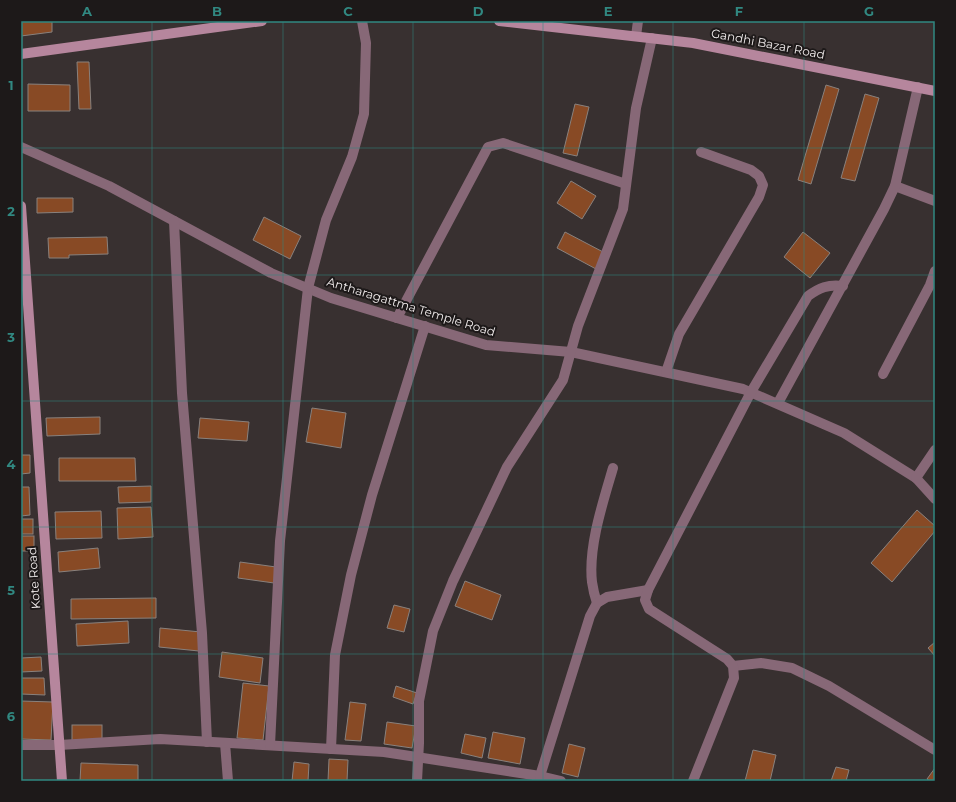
<svg xmlns="http://www.w3.org/2000/svg" width="956" height="802" viewBox="0 0 956 802" font-family="Montserrat,sans-serif">
<style>
.building{fill:#884a25;stroke:#89817d}
.lines{fill:none;stroke-linecap:round;stroke-linejoin:round}
.street{stroke:#876877;stroke-width:10}
.secondary{stroke:#b6869d;stroke-width:10}
.grid{fill:none;stroke:#318881;stroke-width:1;stroke-opacity:0.55}
.labels{text-anchor:middle;stroke-width:4;stroke-linejoin:round;paint-order:stroke}
.street-label{font-size:12px;fill:#f0ebeb;stroke:#1d1919}
.neatline{fill:none;stroke:#318881;stroke-width:1.5}
.grid-label{font-size:13px;text-anchor:middle;font-weight:bold;fill:#318881}
</style>
<rect width="100%" height="100%" fill="#383030"/>
<!-- building -->
<g class="building">
<path d="M 21,21 L 52,21 L 52,32 L 21,36 Z"/>
<path d="M 77,62 L 89,62 L 91,109 L 79,109 Z"/>
<path d="M 28,84 L 70,85 L 70,111 L 28,111 Z"/>
<path d="M 826,85 L 839,89 L 811,184 L 798,180 Z"/>
<path d="M 865,94 L 879,98 L 855,181 L 841,178 Z"/>
<path d="M 575,104 L 589,107 L 577,156 L 563,153 Z"/>
<path d="M 571,181 L 596,196 L 582,219 L 557,203 Z"/>
<path d="M 37,198 L 73,198 L 73,212 L 37,213 Z"/>
<path d="M 264,217 L 301,236 L 290,259 L 253,240 Z"/>
<path d="M 565,232 L 605,253 L 596,269 L 557,248 Z"/>
<path d="M 803,232 L 830,253 L 810,278 L 784,257 Z"/>
<path d="M 107,237 L 108,254 L 69,255 L 69,258 L 49,258 L 48,238 Z"/>
<path d="M 312,408 L 346,413 L 341,448 L 306,442 Z"/>
<path d="M 100,417 L 100,434 L 47,436 L 46,418 Z"/>
<path d="M 200,418 L 249,422 L 247,441 L 198,438 Z"/>
<path d="M 21,455 L 30,455 L 30,473 L 21,474 Z"/>
<path d="M 59,458 L 135,458 L 136,481 L 59,481 Z"/>
<path d="M 151,486 L 151,502 L 119,503 L 118,487 Z"/>
<path d="M 21,487 L 29,487 L 30,515 L 21,516 Z"/>
<path d="M 151,507 L 153,537 L 118,539 L 117,508 Z"/>
<path d="M 917,510 L 935,526 L 935,531 L 892,582 L 871,563 Z"/>
<path d="M 101,511 L 102,538 L 56,539 L 55,512 Z"/>
<rect x="21" y="519" width="12" height="15"/>
<rect x="21" y="536" width="13" height="15"/>
<path d="M 98,548 L 100,568 L 59,572 L 58,552 Z"/>
<path d="M 240,562 L 276,567 L 274,583 L 238,578 Z"/>
<path d="M 465,581 L 501,595 L 492,620 L 455,606 Z"/>
<path d="M 156,598 L 156,618 L 71,619 L 71,599 Z"/>
<path d="M 394,605 L 410,609 L 404,632 L 387,628 Z"/>
<path d="M 128,621 L 129,643 L 77,646 L 76,624 Z"/>
<path d="M 160,628 L 201,632 L 199,651 L 159,647 Z"/>
<path d="M 935,642 L 935,656 L 928,648 Z"/>
<path d="M 222,652 L 263,658 L 260,683 L 219,677 Z"/>
<path d="M 41,657 L 42,671 L 21,672 L 21,658 Z"/>
<path d="M 21,678 L 44,678 L 45,695 L 21,694 Z"/>
<path d="M 243,683 L 269,686 L 263,740 L 237,738 Z"/>
<path d="M 396,686 L 417,693 L 413,704 L 393,697 Z"/>
<path d="M 21,701 L 53,702 L 51,740 L 21,739 Z"/>
<path d="M 350,702 L 366,704 L 361,741 L 345,740 Z"/>
<path d="M 387,722 L 416,726 L 412,748 L 384,744 Z"/>
<rect x="72" y="725" width="30" height="16"/>
<path d="M 493,732 L 525,738 L 520,764 L 488,758 Z"/>
<path d="M 465,734 L 486,738 L 482,758 L 461,753 Z"/>
<path d="M 569,744 L 585,748 L 578,777 L 562,773 Z"/>
<path d="M 753,750 L 776,755 L 770,781 L 745,781 Z"/>
<path d="M 329,759 L 348,760 L 347,781 L 328,781 Z"/>
<path d="M 294,762 L 309,764 L 308,781 L 292,781 Z"/>
<path d="M 81,763 L 138,765 L 138,781 L 80,781 Z"/>
<path d="M 836,767 L 849,770 L 846,781 L 831,781 Z"/>
<path d="M 935,768 L 935,781 L 930,781 L 927,779 Z"/>
</g>
<g class="lines">
<!-- street -->
<g class="street">
<path d="M 636,36 L 638,21"/>
<path d="M 21,147 L 109,186 L 271,273 L 331,298 L 486,345 L 571,352 L 743,389 L 844,433 L 916,478 L 935,499"/>
<path d="M 895,186 L 935,201"/>
<path d="M 174,221 L 182,393 L 202,633 L 207,742"/>
<path d="M 397,318 L 488,147 L 503,143 L 626,184"/>
<path d="M 666,372 L 679,334 L 759,197 L 763,185 L 759,176 L 751,170 L 701,152"/>
<path d="M 883,374 L 930,285 L 935,271"/>
<path d="M 778,403 L 884,209 L 895,186 L 918,87"/>
<path d="M 916,478 L 935,450"/>
<path d="M 597,603 C 595,597 593,589 592,582 C 588,547 603,502 613,468"/>
<path d="M 733,666 L 761,663 L 792,668 L 829,686 L 935,750"/>
<path d="M 225,743 L 228,781"/>
<path d="M 21,745 L 59,745 L 160,739 L 384,752 L 540,776 L 561,781"/>
<path d="M 270,745 L 280,541 L 308,288 L 326,220 L 352,157 L 364,114 L 366,43 L 362,21"/>
<path d="M 331,749 L 335,655 L 351,575 L 372,495 L 425,326"/>
<path d="M 540,776 L 590,616 L 597,603 L 607,597 L 648,590"/>
<path d="M 417,781 L 419,743 L 419,701 L 433,631 L 453,581 L 507,467 L 563,380 L 578,326 L 623,209 L 636,108 L 652,38"/>
<path d="M 693,781 L 734,678 L 733,666 L 727,659 L 649,609 L 645,600 L 648,590 L 751,392 L 808,296 C 819,288 828,284 843,286"/>
</g>
<!-- secondary -->
<g class="secondary">
<path d="M 499,21 L 693,43 L 935,91"/>
<path d="M 21,54 L 262,21"/>
<path d="M 21,206 L 62,781"/>
</g>
</g>
<!-- grid -->
<path class="grid" d="M 152,21 L 152,781M 283,21 L 283,781M 413,21 L 413,781M 543,21 L 543,781M 673,21 L 673,781M 804,21 L 804,781M 21,148 L 935,148M 21,275 L 935,275M 21,401 L 935,401M 21,527 L 935,527M 21,654 L 935,654"/>
<g class="labels">
<!-- street labels -->
<g class="street-label">
<text transform="translate(768 44) rotate(11)" y="4">Gandhi Bazar Road</text>
<text transform="translate(411 307) rotate(17)" y="4">Antharagattma Temple Road</text>
<text transform="translate(34 578) rotate(-94)" y="4">Kote Road</text>
</g>
</g>
<!-- border -->
<rect width="956" height="802" fill="none" stroke="#1d1919" stroke-width="44"/>
<rect x="22" y="22" width="912" height="758" class="neatline"/>
<g class="grid-label">
<text x="87" y="16">A</text>
<text x="217" y="16">B</text>
<text x="348" y="16">C</text>
<text x="478" y="16">D</text>
<text x="608" y="16">E</text>
<text x="739" y="16">F</text>
<text x="869" y="16">G</text>
<text x="11" y="90">1</text>
<text x="11" y="216">2</text>
<text x="11" y="342">3</text>
<text x="11" y="469">4</text>
<text x="11" y="595">5</text>
<text x="11" y="721">6</text>
</g>
</svg>
